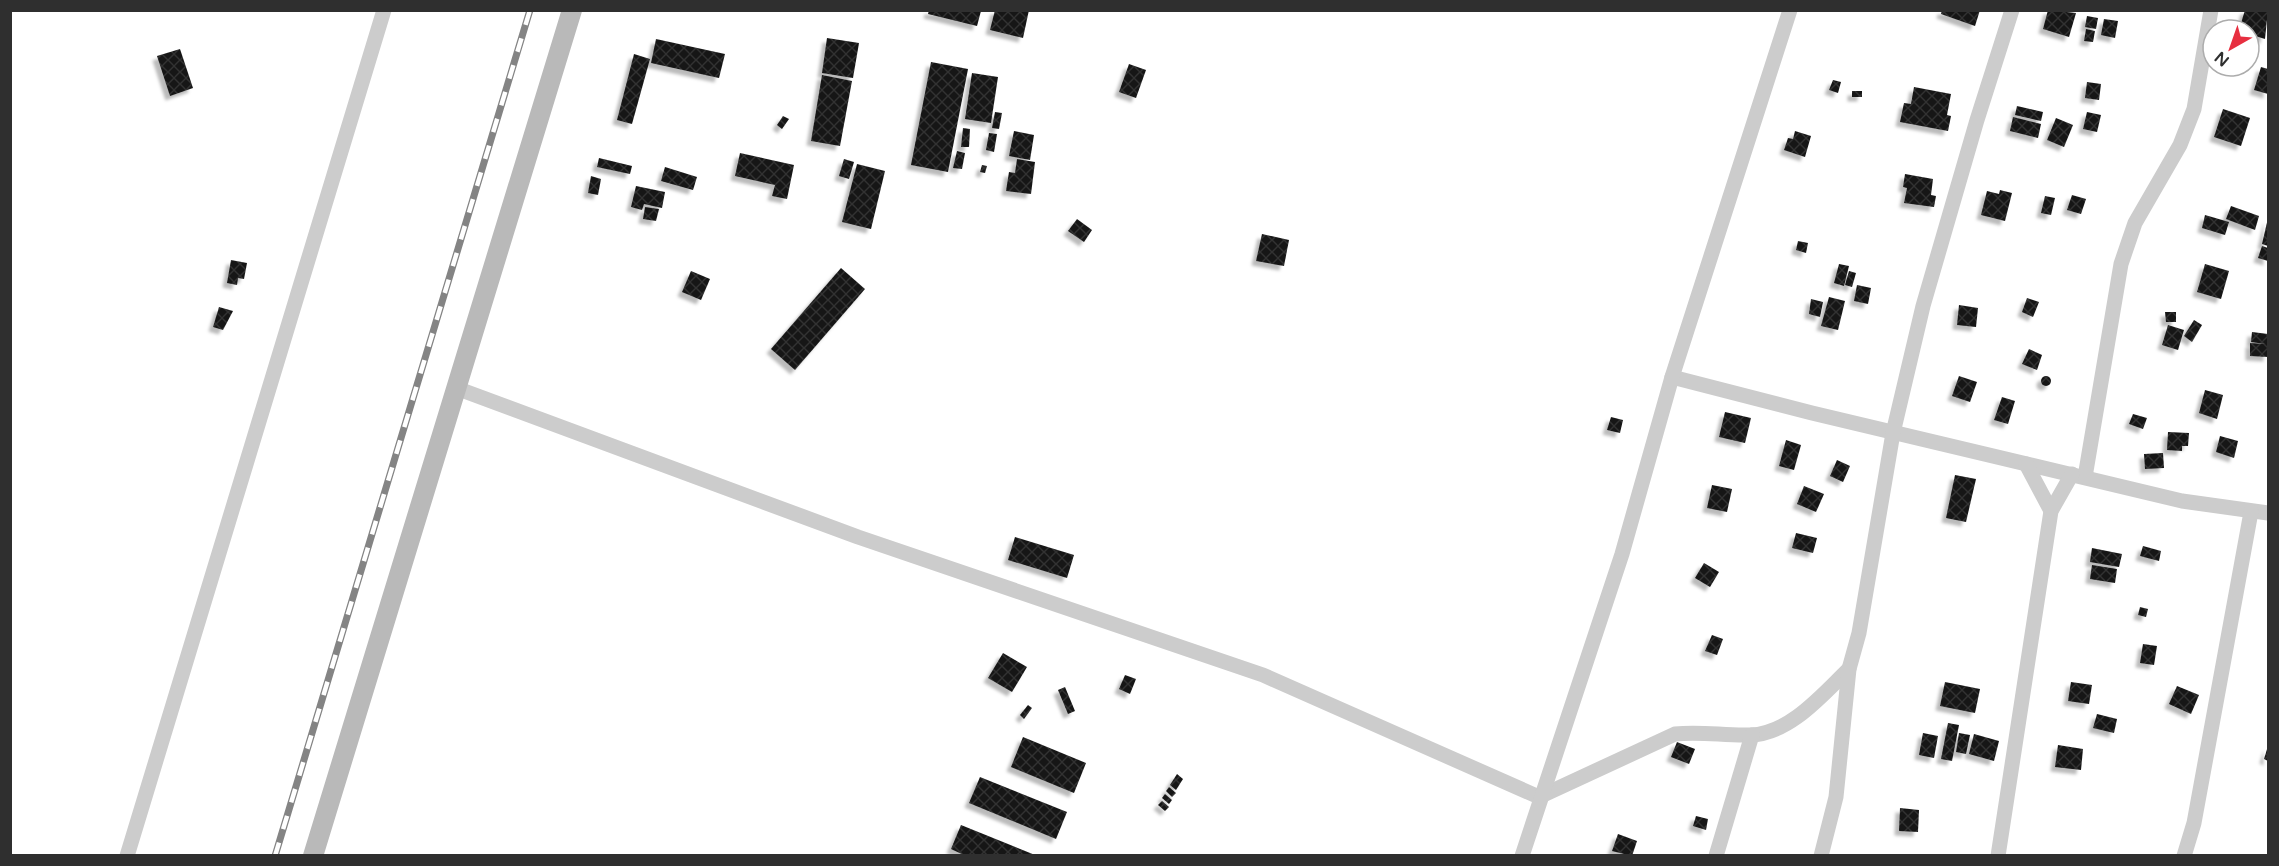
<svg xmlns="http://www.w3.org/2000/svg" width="2279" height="866" viewBox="0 0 2279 866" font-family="'Varela Round',sans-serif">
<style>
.building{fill:url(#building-cross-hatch);filter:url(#shadow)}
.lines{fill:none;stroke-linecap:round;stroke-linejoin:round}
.street{stroke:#ccc;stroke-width:15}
.secondary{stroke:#b9b9b9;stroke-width:20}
.rail-casing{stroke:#848484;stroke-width:7}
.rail{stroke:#fff;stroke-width:4.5;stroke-dasharray:14;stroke-linecap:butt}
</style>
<defs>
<pattern id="building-cross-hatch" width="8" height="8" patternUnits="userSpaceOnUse" patternTransform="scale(1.5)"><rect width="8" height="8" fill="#161616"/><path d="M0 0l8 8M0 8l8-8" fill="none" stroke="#303030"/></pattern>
<filter id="shadow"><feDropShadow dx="-4.5" dy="4.5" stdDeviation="1.5" flood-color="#0004"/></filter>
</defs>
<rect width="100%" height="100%" fill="#fff"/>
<!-- building -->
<g class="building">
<path d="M 929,10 L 979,10 L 981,11 L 977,26 L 928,14 Z"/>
<path d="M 995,10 L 1029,10 L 1023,38 L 990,30 Z"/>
<path d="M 1942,10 L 1980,10 L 1975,26 L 1941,14 Z"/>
<path d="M 2048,10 L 2076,13 L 2069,37 L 2043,29 Z"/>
<path d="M 2245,10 L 2268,10 L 2265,39 L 2249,34 L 2249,30 L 2239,30 Z"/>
<path d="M 2087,16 L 2098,18 L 2096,29 L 2085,27 Z"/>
<path d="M 2104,19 L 2118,21 L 2115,38 L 2101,35 Z"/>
<path d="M 2086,29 L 2095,31 L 2093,42 L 2084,41 Z"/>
<path d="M 827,38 L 859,43 L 853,78 L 822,73 Z"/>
<path d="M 656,39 L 725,54 L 719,78 L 651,63 Z"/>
<path d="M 180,49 L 193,88 L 170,96 L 157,56 Z"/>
<path d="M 634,54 L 650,59 L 632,124 L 617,120 Z"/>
<path d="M 931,62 L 968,69 L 948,172 L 911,165 Z"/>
<path d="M 1129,64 L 1146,70 L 1136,98 L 1119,92 Z"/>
<path d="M 2261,67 L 2268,69 L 2268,94 L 2254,90 Z"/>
<path d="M 972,73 L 998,77 L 991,123 L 965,119 Z"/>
<path d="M 822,75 L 852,81 L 840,146 L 811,141 Z"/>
<path d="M 1833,80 L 1841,82 L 1838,93 L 1829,90 Z"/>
<path d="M 2087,82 L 2101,84 L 2099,100 L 2085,98 Z"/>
<path d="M 1914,87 L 1951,94 L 1947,115 L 1951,116 L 1948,131 L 1900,122 L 1904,103 L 1911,104 Z"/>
<rect x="1852" y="91" width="10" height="6"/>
<path d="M 2017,106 L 2043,112 L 2041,121 L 2015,115 Z"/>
<path d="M 2223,109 L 2250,118 L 2241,146 L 2214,137 Z"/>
<path d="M 995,112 L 1002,113 L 999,129 L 992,128 Z"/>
<path d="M 2087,112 L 2101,115 L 2097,132 L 2083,129 Z"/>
<path d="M 783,116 L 789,119 L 782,129 L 777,125 Z"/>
<path d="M 2013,117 L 2041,124 L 2038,138 L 2010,131 Z"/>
<path d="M 2056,118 L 2073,125 L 2064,147 L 2047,140 Z"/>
<path d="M 963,128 L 970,129 L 969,147 L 961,147 Z"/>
<path d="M 1014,131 L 1034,135 L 1030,160 L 1009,156 Z"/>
<path d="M 1795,131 L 1811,136 L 1805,157 L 1784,150 L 1788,138 L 1793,139 Z"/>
<path d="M 989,133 L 997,134 L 994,152 L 986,150 Z"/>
<path d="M 957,151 L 965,153 L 962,169 L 953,168 Z"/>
<path d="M 740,153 L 794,165 L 787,199 L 772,196 L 775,185 L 735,176 Z"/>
<path d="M 599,158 L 632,166 L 630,174 L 597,167 Z"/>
<path d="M 844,159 L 854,162 L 849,179 L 839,176 Z"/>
<path d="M 1017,159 L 1035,162 L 1031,194 L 1006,191 L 1009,172 L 1015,173 Z"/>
<path d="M 857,164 L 885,171 L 871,229 L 842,222 Z"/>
<path d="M 982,165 L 987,166 L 985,173 L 980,172 Z"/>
<path d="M 665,167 L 697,177 L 693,190 L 661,181 Z"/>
<path d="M 1905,174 L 1933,179 L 1931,195 L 1936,196 L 1934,207 L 1904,203 L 1907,188 L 1903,187 Z"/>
<path d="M 591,176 L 601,179 L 598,195 L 588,193 Z"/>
<path d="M 636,186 L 665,192 L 662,208 L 644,204 L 642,210 L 631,207 Z"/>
<path d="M 2000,190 L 2012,193 L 2005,221 L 1981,215 L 1987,191 L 1999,194 Z"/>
<path d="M 2072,195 L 2086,199 L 2081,214 L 2067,210 Z"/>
<path d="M 2045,196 L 2055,198 L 2051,215 L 2041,213 Z"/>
<path d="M 2231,206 L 2259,216 L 2255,230 L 2226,219 Z"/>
<path d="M 645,207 L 659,209 L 656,221 L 643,219 Z"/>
<path d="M 2205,215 L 2229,222 L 2225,235 L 2202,228 Z"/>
<path d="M 2268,218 L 2268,246 L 2262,244 Z"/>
<path d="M 1077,219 L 1092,230 L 1084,242 L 1068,231 Z"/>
<path d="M 1262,234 L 1289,240 L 1284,266 L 1256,261 Z"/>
<path d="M 1798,241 L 1808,243 L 1806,253 L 1796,250 Z"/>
<path d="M 2262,246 L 2268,248 L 2268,261 L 2258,258 Z"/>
<path d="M 231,260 L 247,263 L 244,279 L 238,278 L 237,285 L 227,283 Z"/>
<path d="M 1839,264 L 1849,266 L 1844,286 L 1834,283 Z"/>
<path d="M 2205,264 L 2229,271 L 2221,299 L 2197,292 Z"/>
<path d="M 841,268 L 865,289 L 795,370 L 771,349 Z"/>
<path d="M 691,271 L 710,279 L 701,300 L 682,292 Z"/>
<path d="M 1849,271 L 1856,273 L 1852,287 L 1845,285 Z"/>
<path d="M 1857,285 L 1871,288 L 1868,304 L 1854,301 Z"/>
<path d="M 1829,297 L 1845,301 L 1838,330 L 1821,326 Z"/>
<path d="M 2027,298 L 2039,302 L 2033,317 L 2022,312 Z"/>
<path d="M 1811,299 L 1823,302 L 1820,317 L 1809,314 Z"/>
<path d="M 1959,305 L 1978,308 L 1976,327 L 1957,325 Z"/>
<path d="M 219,307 L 233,311 L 223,330 L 213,327 Z"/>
<path d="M 2165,312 L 2176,312 L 2176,322 L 2166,322 Z"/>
<path d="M 2194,320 L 2202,325 L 2192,342 L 2184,336 Z"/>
<path d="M 2168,325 L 2184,330 L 2178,350 L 2162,345 Z"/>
<path d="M 2252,332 L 2268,334 L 2268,357 L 2250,356 L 2250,343 L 2265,344 L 2251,342 Z"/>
<path d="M 2029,349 L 2042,355 L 2037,370 L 2022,364 Z"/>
<path d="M 1959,376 L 1977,382 L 1970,402 L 1952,396 Z"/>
<circle cx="2046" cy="381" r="5"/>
<path d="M 2205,390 L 2223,395 L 2217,419 L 2199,413 Z"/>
<path d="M 2002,397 L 2015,401 L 2008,424 L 1994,420 Z"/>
<path d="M 1725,412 L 1751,418 L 1745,443 L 1719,437 Z"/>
<path d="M 2133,414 L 2147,418 L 2143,429 L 2129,424 Z"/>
<path d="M 1611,417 L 1623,420 L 1620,433 L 1607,430 Z"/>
<path d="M 2168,432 L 2189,433 L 2188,446 L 2182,446 L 2182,451 L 2167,450 Z"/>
<path d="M 2220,436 L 2238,441 L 2234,458 L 2216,452 Z"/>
<path d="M 1786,440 L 1801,445 L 1794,470 L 1779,466 Z"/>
<path d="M 2163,453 L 2164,468 L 2145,469 L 2144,454 Z"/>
<path d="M 1837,460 L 1850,466 L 1843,482 L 1830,476 Z"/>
<path d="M 1955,475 L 1976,479 L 1966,522 L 1946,518 Z"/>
<path d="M 1712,485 L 1732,489 L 1727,512 L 1707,508 Z"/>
<path d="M 1804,486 L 1824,494 L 1816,512 L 1797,504 Z"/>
<path d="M 1796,533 L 1817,538 L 1813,553 L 1792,548 Z"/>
<path d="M 1015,537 L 1074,555 L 1067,578 L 1008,560 Z"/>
<path d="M 2143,546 L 2161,551 L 2159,561 L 2140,556 Z"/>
<path d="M 2092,548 L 2122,554 L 2119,567 L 2090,562 Z"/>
<path d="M 1704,563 L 1719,572 L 1710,587 L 1695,578 Z"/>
<path d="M 2092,565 L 2117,569 L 2115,583 L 2090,579 Z"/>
<path d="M 2140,607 L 2148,609 L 2146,617 L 2138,615 Z"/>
<path d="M 1712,635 L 1723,639 L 1717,655 L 1705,651 Z"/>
<path d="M 2143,644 L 2157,646 L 2154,665 L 2140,663 Z"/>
<path d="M 1003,653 L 1027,667 L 1012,692 L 988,678 Z"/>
<path d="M 1125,675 L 1136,679 L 1130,694 L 1119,689 Z"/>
<path d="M 1945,682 L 1980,689 L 1975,713 L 1940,706 Z"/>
<path d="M 2071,682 L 2092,685 L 2089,704 L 2068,701 Z"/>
<path d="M 2177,686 L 2199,695 L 2191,714 L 2169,704 Z"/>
<path d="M 1065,687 L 1075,711 L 1068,714 L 1058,690 Z"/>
<path d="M 1028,705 L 1032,708 L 1024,719 L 1020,715 Z"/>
<path d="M 2097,714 L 2117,719 L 2114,733 L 2093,728 Z"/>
<path d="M 1948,723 L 1959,725 L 1952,761 L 1941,759 Z"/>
<path d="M 1923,733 L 1938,736 L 1934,758 L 1919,755 Z"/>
<path d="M 1959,733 L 1970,735 L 1966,754 L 1956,752 Z"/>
<path d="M 1974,734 L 1999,741 L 1994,761 L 1969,754 Z"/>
<path d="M 1023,737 L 1086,763 L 1074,793 L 1011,767 Z"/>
<path d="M 1677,742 L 1695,749 L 1689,764 L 1671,757 Z"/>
<path d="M 2058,745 L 2083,749 L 2081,770 L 2055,767 Z"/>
<path d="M 2268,746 L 2268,761 L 2264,759 Z"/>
<path d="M 1177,774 L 1183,779 L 1176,790 L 1170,785 Z"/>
<path d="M 980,777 L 1067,812 L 1056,839 L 969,803 Z"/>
<path d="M 1169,787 L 1176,793 L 1172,797 L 1166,791 Z"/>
<path d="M 1165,794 L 1172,800 L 1169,804 L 1162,798 Z"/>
<path d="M 1162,801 L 1169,807 L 1165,811 L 1158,805 Z"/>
<path d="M 1900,808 L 1919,810 L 1918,832 L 1899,831 Z"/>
<path d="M 1696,816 L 1708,819 L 1706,830 L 1693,826 Z"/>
<path d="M 961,825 L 1035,855 L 1035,856 L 966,856 L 951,849 Z"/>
<path d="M 1618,834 L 1637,841 L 1632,856 L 1612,851 Z"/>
</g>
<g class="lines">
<!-- street -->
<g class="street">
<path d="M 1672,377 L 1812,413 L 2182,501 L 2268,513"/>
<path d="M 456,388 L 858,537 L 1263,675 L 1539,797 L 1675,734 C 1701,731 1725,736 1750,735 C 1790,734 1823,694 1849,669"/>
<path d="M 2026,464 L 2051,511"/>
<path d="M 2085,477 L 2121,264 L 2135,223 L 2180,145 L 2194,109 L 2211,10"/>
<path d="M 127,856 L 384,10"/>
<path d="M 1522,856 L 1622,554 L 1672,377 L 1790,10"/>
<path d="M 1716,856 L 1752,735"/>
<path d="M 1821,856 L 1836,797 L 1849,669 L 1859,633 L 1893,433 L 1923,306 L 1977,120 L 2012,10"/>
<path d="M 1998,856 L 2051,511 L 2072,474"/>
<path d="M 2184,856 L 2194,823 L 2251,512"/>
</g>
<!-- secondary -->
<path class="secondary" d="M 313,856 L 572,10"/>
<defs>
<path id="rail" d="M 275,856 L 530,10"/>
</defs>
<!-- rail casing -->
<use href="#rail" class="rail-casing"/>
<!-- rail -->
<use href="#rail" class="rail"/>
</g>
<!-- border -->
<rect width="2279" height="866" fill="none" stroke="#2f2f2f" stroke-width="24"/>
<!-- north arrow -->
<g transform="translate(2231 48) rotate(220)"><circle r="28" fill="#ffffff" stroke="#acacac" stroke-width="1.5"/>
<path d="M0-4.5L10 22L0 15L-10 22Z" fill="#e72f40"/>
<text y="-9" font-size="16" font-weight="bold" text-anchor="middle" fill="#2f2f2f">N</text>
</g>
</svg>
